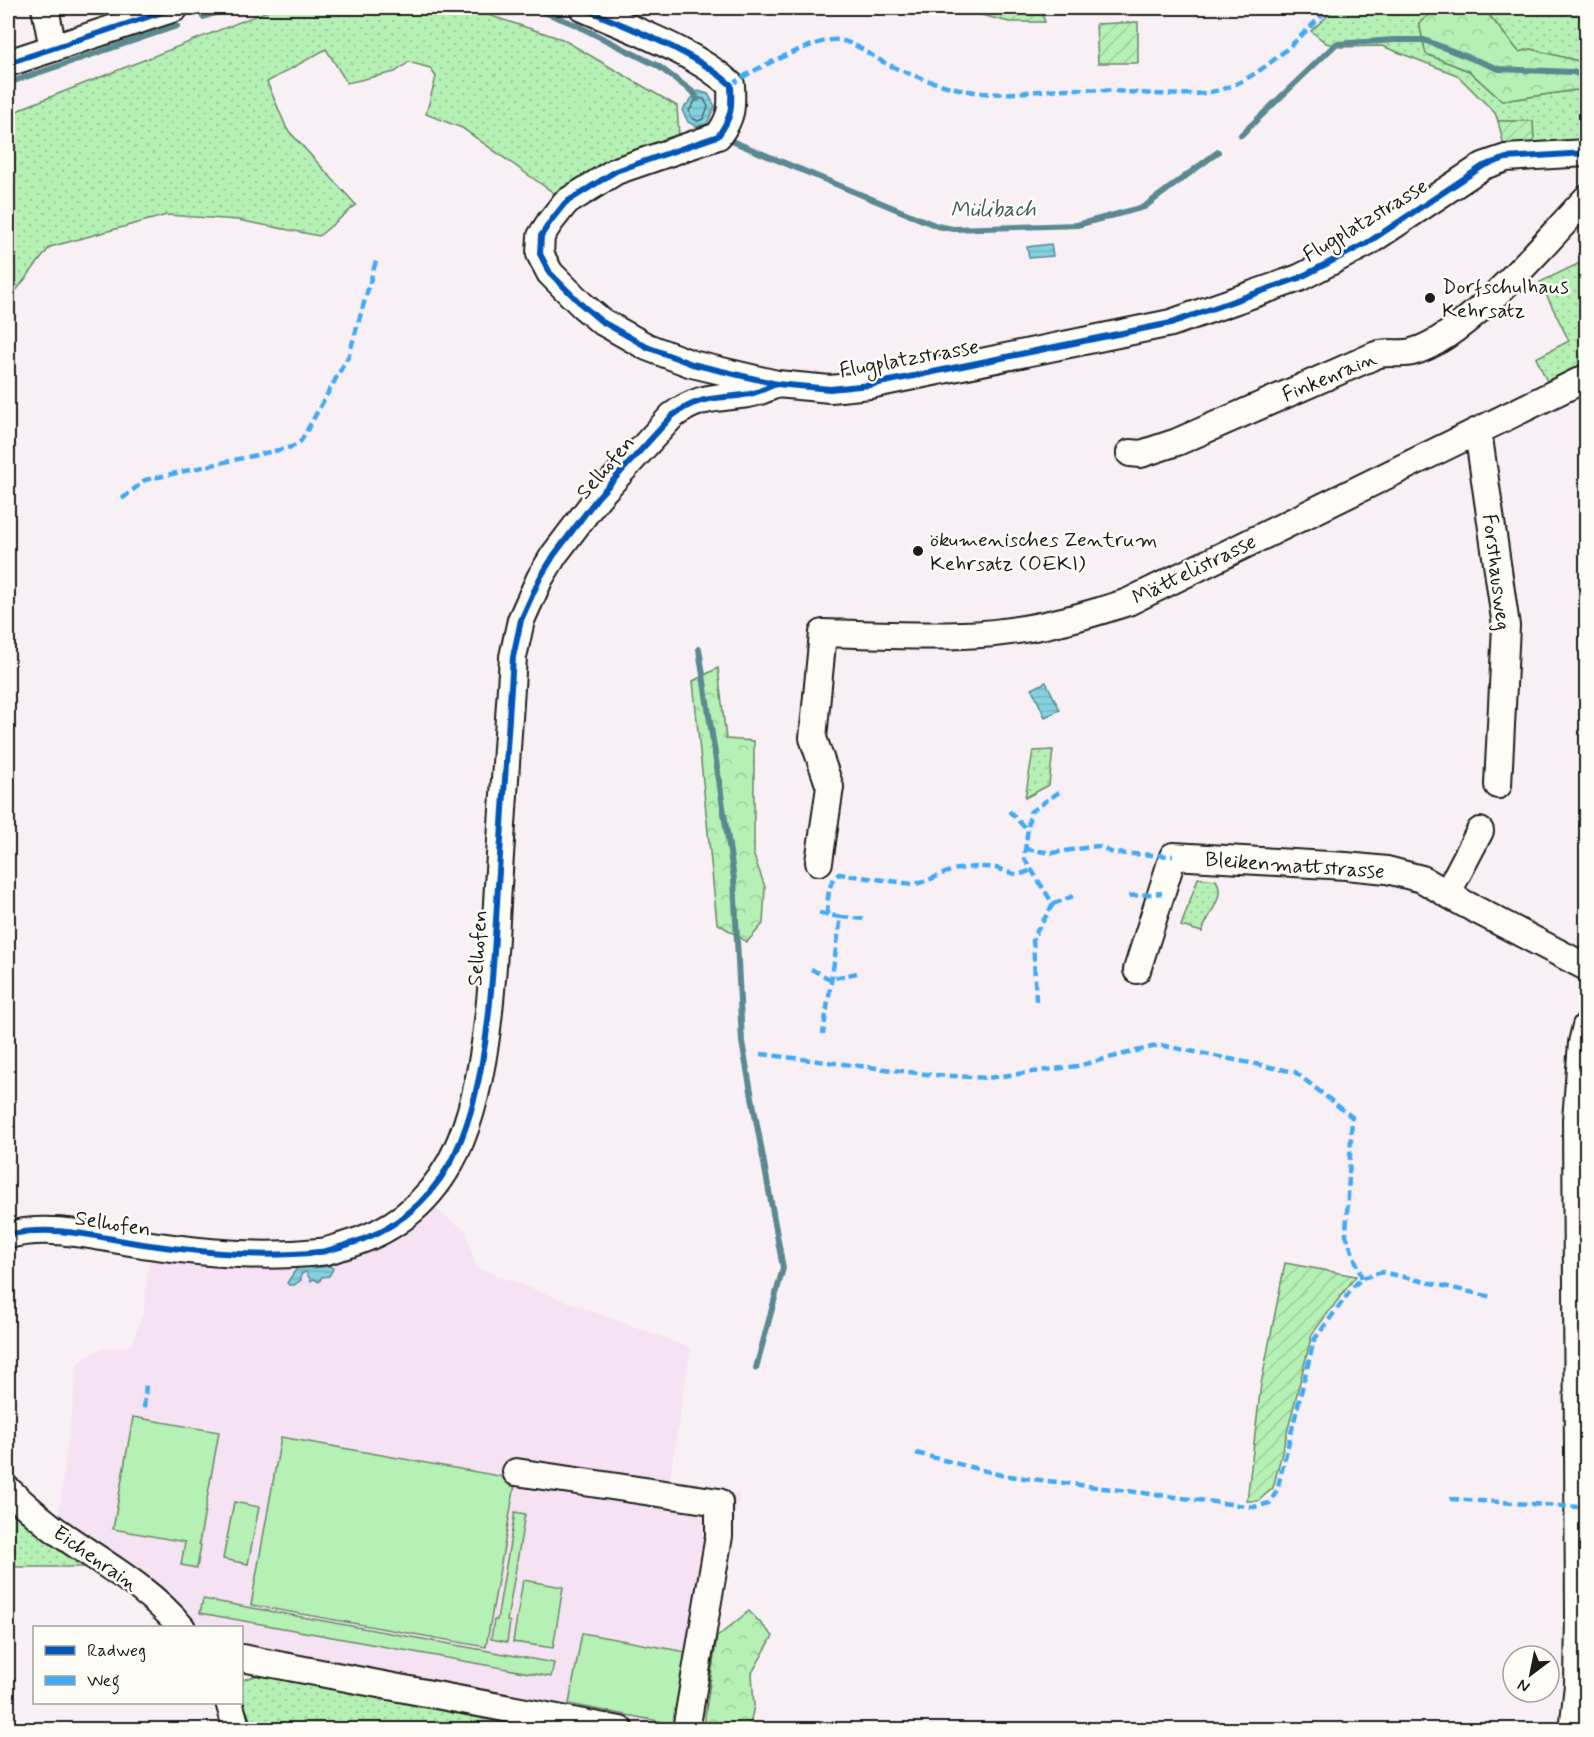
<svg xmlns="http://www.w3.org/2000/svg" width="1594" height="1737" viewBox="0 0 1594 1737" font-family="Mynerve,sans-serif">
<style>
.built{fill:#f5e2f2}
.grass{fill:url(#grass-dots);stroke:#688668;stroke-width:1.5}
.forest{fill:url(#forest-crowns);stroke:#688668;stroke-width:1.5}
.garden{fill:url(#garden-furrows);stroke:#688668;stroke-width:1.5}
.pitch{fill:#b5f0b4;stroke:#688668;stroke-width:1.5}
.water{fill:url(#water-rules);stroke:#5a8991;stroke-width:1.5}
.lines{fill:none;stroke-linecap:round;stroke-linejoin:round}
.shore{stroke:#45656a;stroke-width:1.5}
.stream{stroke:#5a8991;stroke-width:6}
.minor-casing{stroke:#1c1c1c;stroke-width:30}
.minor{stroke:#fdfcf7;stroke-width:26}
.quiet{stroke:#3fa9f5;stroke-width:4.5;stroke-dasharray:9 4.5;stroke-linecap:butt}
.cycleway-casing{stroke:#fdfcf7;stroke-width:10}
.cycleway{stroke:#0057b8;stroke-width:6}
.poi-dot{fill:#1c1c1c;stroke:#fdfcf7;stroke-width:2}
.labels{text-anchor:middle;stroke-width:5;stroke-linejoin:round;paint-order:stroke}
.street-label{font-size:21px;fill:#1c1c1c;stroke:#fdfcf7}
.poi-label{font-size:21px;fill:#1c1c1c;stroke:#fdfcf7;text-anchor:start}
.water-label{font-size:22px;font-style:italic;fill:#405c60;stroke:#fdfcf7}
</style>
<defs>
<pattern id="grass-dots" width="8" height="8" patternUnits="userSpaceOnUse" patternTransform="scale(1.5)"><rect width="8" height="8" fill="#b5f0b4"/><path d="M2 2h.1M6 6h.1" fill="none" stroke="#9bcd9a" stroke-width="1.8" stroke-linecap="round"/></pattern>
<pattern id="forest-crowns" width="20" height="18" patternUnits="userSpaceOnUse" patternTransform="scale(1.5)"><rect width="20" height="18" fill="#b5f0b4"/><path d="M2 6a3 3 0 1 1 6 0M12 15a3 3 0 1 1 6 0" fill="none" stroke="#9bcd9a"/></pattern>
<pattern id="garden-furrows" width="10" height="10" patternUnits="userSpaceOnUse" patternTransform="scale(1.5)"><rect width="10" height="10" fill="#b5f0b4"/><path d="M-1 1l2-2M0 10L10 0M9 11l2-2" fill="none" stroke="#9bcd9a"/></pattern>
<pattern id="water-rules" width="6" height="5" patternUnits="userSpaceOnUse" patternTransform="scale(1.5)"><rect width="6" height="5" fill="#83d2df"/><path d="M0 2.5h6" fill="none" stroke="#71b4bf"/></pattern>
</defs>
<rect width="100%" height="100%" fill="#f9f0f5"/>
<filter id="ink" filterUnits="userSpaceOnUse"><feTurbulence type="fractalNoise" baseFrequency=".0167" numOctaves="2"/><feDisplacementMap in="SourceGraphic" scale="12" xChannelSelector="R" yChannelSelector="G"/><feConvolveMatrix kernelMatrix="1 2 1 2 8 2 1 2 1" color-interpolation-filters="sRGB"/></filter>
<g filter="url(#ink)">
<!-- built -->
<path class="built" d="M 435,1209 L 465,1230 L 477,1268 L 691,1348 L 669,1483 L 740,1494 L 692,1730 L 555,1729 L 558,1706 L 242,1642 L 242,1628 L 205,1627 L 58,1519 L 78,1363 L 100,1349 L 132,1345 L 144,1310 L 149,1258 L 264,1265 L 349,1253 Z"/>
<!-- grass -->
<g class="grass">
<path d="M 275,8 L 467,8 L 562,39 L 677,106 L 680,151 L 565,201 L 462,128 L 426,114 L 436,77 L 430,68 L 409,62 L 395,72 L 347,83 L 326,49 L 267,82 L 287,129 L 356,205 L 319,236 L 238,220 L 167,215 L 50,247 L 8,301 L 8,116 L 25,107 Z"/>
<path d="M 1336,8 L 1438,8 L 1419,23 L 1426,54 L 1469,71 L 1502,101 L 1576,90 L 1586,94 L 1586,140 L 1534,143 L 1533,122 L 1498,121 L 1495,113 L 1457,75 L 1382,46 L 1340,47 L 1326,43 L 1311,31 Z"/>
<path d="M 1478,8 L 1586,8 L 1586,63 L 1531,49 L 1519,52 L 1484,9 Z"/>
<path d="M 1586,260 L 1586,370 L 1584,371 L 1580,365 L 1547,381 L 1536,358 L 1569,341 L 1540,282 Z"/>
<path d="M 1053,750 L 1049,785 L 1025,798 L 1033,751 Z"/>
<path d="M 1198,878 L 1216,880 C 1227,897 1206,916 1202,932 L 1181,926 Z"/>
<path d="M 8,1502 L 56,1547 L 86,1567 L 8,1567 Z"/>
<path d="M 261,1674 L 560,1729 L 254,1729 L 242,1700 L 242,1680 Z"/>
</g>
<!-- forest -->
<g class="forest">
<path d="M 1438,8 L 1484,9 L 1519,52 L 1531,49 L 1586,63 L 1586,94 L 1576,90 L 1502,101 L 1469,71 L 1426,54 L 1419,23 Z"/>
<path d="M 718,668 L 726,739 L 754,741 L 754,856 L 765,887 L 763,924 L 747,942 L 717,923 L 693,681 Z"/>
<path d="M 749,1611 L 773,1636 L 752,1673 L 754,1706 L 749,1729 L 705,1729 L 705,1716 L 717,1637 Z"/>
</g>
<!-- garden -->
<g class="garden">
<path d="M 977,8 L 1040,8 L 1045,22 L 1009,22 L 974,13 Z"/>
<path d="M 1138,22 L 1138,63 L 1098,63 L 1096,24 Z"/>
<path d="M 1498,121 L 1533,121 L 1534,143 L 1504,146 Z"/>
<path d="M 1285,1263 L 1356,1276 L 1312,1334 L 1273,1488 L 1258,1501 L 1247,1501 L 1261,1384 Z"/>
</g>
<!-- pitch -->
<g class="pitch">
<path d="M 133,1417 L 219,1432 L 199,1544 L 201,1545 L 197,1568 L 181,1565 L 185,1542 L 113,1529 Z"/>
<path d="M 281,1437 L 516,1479 L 486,1647 L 251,1605 Z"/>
<path d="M 234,1502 L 259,1507 L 248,1564 L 223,1559 Z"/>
<path d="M 515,1512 L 525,1514 L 507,1621 L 510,1622 L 507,1642 L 491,1639 L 494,1620 L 497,1620 Z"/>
<path d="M 523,1580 L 563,1587 L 553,1648 L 513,1642 Z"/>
<path d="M 203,1599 L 554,1663 L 551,1677 L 200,1613 Z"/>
<path d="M 582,1633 L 692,1653 L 679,1725 L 569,1704 Z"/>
</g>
<!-- water -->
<g class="water">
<path d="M 698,91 L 708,94 L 715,106 L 707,124 L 697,127 L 688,122 L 682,110 Z"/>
<path d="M 1051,244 L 1053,256 L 1029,258 L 1027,247 Z"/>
<path d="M 1046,682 L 1060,710 L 1045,717 L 1032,689 Z"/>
<path d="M 299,1265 L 305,1265 L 312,1268 L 330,1266 L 333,1269 L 329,1276 L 322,1277 L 319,1282 L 314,1279 L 311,1281 L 306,1272 L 301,1274 L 301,1280 L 294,1285 L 289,1285 L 287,1283 Z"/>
</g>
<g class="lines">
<!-- shore -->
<path class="shore" d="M 697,98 L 704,99 L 708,107 L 703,119 L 698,121 L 692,118 L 689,111 Z"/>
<!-- stream -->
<g class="stream">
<path d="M 534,8 L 574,24 L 658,66 L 694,93 L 697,99"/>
<path d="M 203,17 L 231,8"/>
<path d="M 8,83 L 177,26"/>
<path d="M 1241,135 L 1336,44 L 1394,40 L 1424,40 L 1499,69 L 1573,72 L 1586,77"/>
<path d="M 729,140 L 937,226 L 953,229 L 1077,225 L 1144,207 L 1218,152"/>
<path d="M 699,649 L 734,879 L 742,1042 L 783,1268 L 756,1368"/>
</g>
<defs>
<g id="minor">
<path d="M 45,8 L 53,48"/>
<path d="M 583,8 C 630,29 694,51 731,85 C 732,108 732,117 718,136 L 616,171 L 565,203 L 550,222 L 541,236 L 540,254 L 550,273 L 582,305 L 601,321 L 647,347 L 692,364 L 777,384 L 830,389 L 870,385 L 1171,323 L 1299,278 L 1367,243 L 1483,166 L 1506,158 L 1586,153"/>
<path d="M 8,63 L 175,8"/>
<path d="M 1478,431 L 1506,626 L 1498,785"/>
<path d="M 1130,453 L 1141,454 L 1177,442 L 1376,355 C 1388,351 1401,355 1412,352 C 1466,338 1547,240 1586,199"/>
<path d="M 819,862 L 830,787 L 813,738 L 823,633 C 869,634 916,637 962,635 C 1019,634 1074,620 1128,602 L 1586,378"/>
<path d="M 1447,894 L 1480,831"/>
<path d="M 1137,970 L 1173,856 L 1346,866 L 1387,870 L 1422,879 L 1463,903 L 1586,967"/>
<path d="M 8,1235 C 54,1223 103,1239 150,1245 C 206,1253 262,1258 319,1252 C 327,1252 335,1248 343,1246 C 390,1233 426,1206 450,1163 C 490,1091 493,968 498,886 C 503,809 508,733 513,657 L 521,620 L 540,578 L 554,555 L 598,497 L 672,416 C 700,395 717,399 748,394 C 758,393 767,388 775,385"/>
<path d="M 516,1472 L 719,1502 L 719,1536 L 686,1730"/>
<path d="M 8,1490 C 25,1505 42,1521 61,1534 C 102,1563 149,1588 182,1628"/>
<path d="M 242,1658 L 620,1730"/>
<path d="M 229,1702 L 237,1730"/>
<path d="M 1573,1730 L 1578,1685 L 1579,1615 L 1576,1120 L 1582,1043 L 1586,1026"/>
</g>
</defs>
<!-- minor casing -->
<use href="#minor" class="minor-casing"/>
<!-- minor -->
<use href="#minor" class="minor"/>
<!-- quiet -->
<g class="quiet">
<path d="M 731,85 C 747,72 819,37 838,40 C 856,42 872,57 887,64 C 912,76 942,86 969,91 C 1003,98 1038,89 1073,89 C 1116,89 1161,98 1204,93 C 1253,88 1297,40 1329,8"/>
<path d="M 122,499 L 145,480 L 292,447 L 301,441 L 349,355 L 376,261"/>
<path d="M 1009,811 L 1028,831"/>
<path d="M 1025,849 L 1052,853 L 1097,846 L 1113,853 L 1173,856"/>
<path d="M 1129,896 L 1162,893"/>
<path d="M 1053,904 L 1073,896"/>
<path d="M 819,913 L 841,917 L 823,1034"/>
<path d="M 827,914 C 828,901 827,881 839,874 L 913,884 C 930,882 942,872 958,869 C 968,867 986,866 996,868 C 1012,872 1015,878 1031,870"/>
<path d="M 841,917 L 865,919"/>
<path d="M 811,969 L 830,979 L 857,973"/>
<path d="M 1036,1001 L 1033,938 L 1053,904 L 1024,858 L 1030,812 L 1062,790"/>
<path d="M 761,1054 L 934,1075 L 987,1078 L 1077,1066 L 1160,1045 L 1295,1072 L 1352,1117 L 1346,1235 L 1362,1278"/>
<path d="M 144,1408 L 146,1384"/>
<path d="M 916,1453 L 1001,1475 L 1254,1507 L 1270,1503 L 1277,1490 L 1314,1340 L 1354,1286 L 1362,1278 L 1382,1272 L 1492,1297"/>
<path d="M 1450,1499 L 1578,1507"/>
</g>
<defs>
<g id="cycleway">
<path d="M 583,8 C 630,29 694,51 731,85 C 732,108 732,117 718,136 L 616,171 L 565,203 L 550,222 L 541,236 L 540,254 L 550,273 L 582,305 L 601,321 L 647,347 L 692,364 L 777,384 L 830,389 L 870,385 L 1171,323 L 1299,278 L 1367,243 L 1483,166 L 1506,158 L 1586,153"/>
<path d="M 8,63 L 175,8"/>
<path d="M 8,1235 C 54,1223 103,1239 150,1245 C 206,1253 262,1258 319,1252 C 327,1252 335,1248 343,1246 C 390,1233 426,1206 450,1163 C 490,1091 493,968 498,886 C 503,809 508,733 513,657 L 521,620 L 540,578 L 554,555 L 598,497 L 672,416 C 701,394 717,400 750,394 C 759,392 768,387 777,384"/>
</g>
</defs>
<!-- cycleway casing -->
<use href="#cycleway" class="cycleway-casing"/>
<!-- cycleway -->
<use href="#cycleway" class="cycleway"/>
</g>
</g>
<!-- markers -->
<g class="poi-dot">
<circle cx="1430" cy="298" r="6"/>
<circle cx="918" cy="551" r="6"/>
</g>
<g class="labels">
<!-- street labels -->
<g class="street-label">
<text transform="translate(1365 220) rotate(-31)" y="7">Flugplatzstrasse</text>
<text transform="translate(909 358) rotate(-10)" y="7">Flugplatzstrasse</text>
<text transform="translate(1329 376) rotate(-23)" y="7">Finkenrain</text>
<text transform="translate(605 467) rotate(-49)" y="7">Selhofen</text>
<text transform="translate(1194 569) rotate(-26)" y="7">Mättelistrasse</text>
<text transform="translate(1497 572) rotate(83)" y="7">Forsthausweg</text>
<text transform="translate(1295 865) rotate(4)" y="7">Bleikenmattstrasse</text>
<text transform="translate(477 948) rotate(-86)" y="7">Selhofen</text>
<text transform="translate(113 1223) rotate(9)" y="7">Selhofen</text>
<text transform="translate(96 1558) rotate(35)" y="7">Eichenrain</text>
</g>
<!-- poi labels -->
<g class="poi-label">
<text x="1442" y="293">Dorfschulhaus<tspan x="1442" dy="24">Kehrsatz</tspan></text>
<text x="930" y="546">ökumenisches Zentrum<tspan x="930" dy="24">Kehrsatz (OEKI)</tspan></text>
</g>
<!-- water labels -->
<g class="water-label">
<text transform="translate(993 208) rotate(-1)" y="8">Mülibach</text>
</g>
</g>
<!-- margin -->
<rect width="1594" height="1737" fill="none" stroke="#fdfcf7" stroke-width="30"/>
<rect x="15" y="15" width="1564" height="1707" fill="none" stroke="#1c1c1c" stroke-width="2" filter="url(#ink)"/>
<!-- legend -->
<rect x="33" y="1626" width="210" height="78" fill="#fdfcf7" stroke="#a3a29f" stroke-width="1.5"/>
<rect x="45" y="1646" width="30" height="9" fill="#0057b8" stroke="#a3a29f" stroke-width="1.5"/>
<text x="87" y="1656" font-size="18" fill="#1c1c1c">Radweg</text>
<rect x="45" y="1676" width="30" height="9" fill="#3fa9f5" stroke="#a3a29f" stroke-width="1.5"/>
<text x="87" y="1686" font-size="18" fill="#1c1c1c">Weg</text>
<!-- north arrow -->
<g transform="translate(1531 1674) rotate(212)"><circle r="28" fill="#fdfcf7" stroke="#a3a29f" stroke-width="1.5"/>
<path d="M0-4.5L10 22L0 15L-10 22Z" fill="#1c1c1c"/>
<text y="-9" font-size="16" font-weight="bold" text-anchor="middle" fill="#1c1c1c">N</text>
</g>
</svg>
